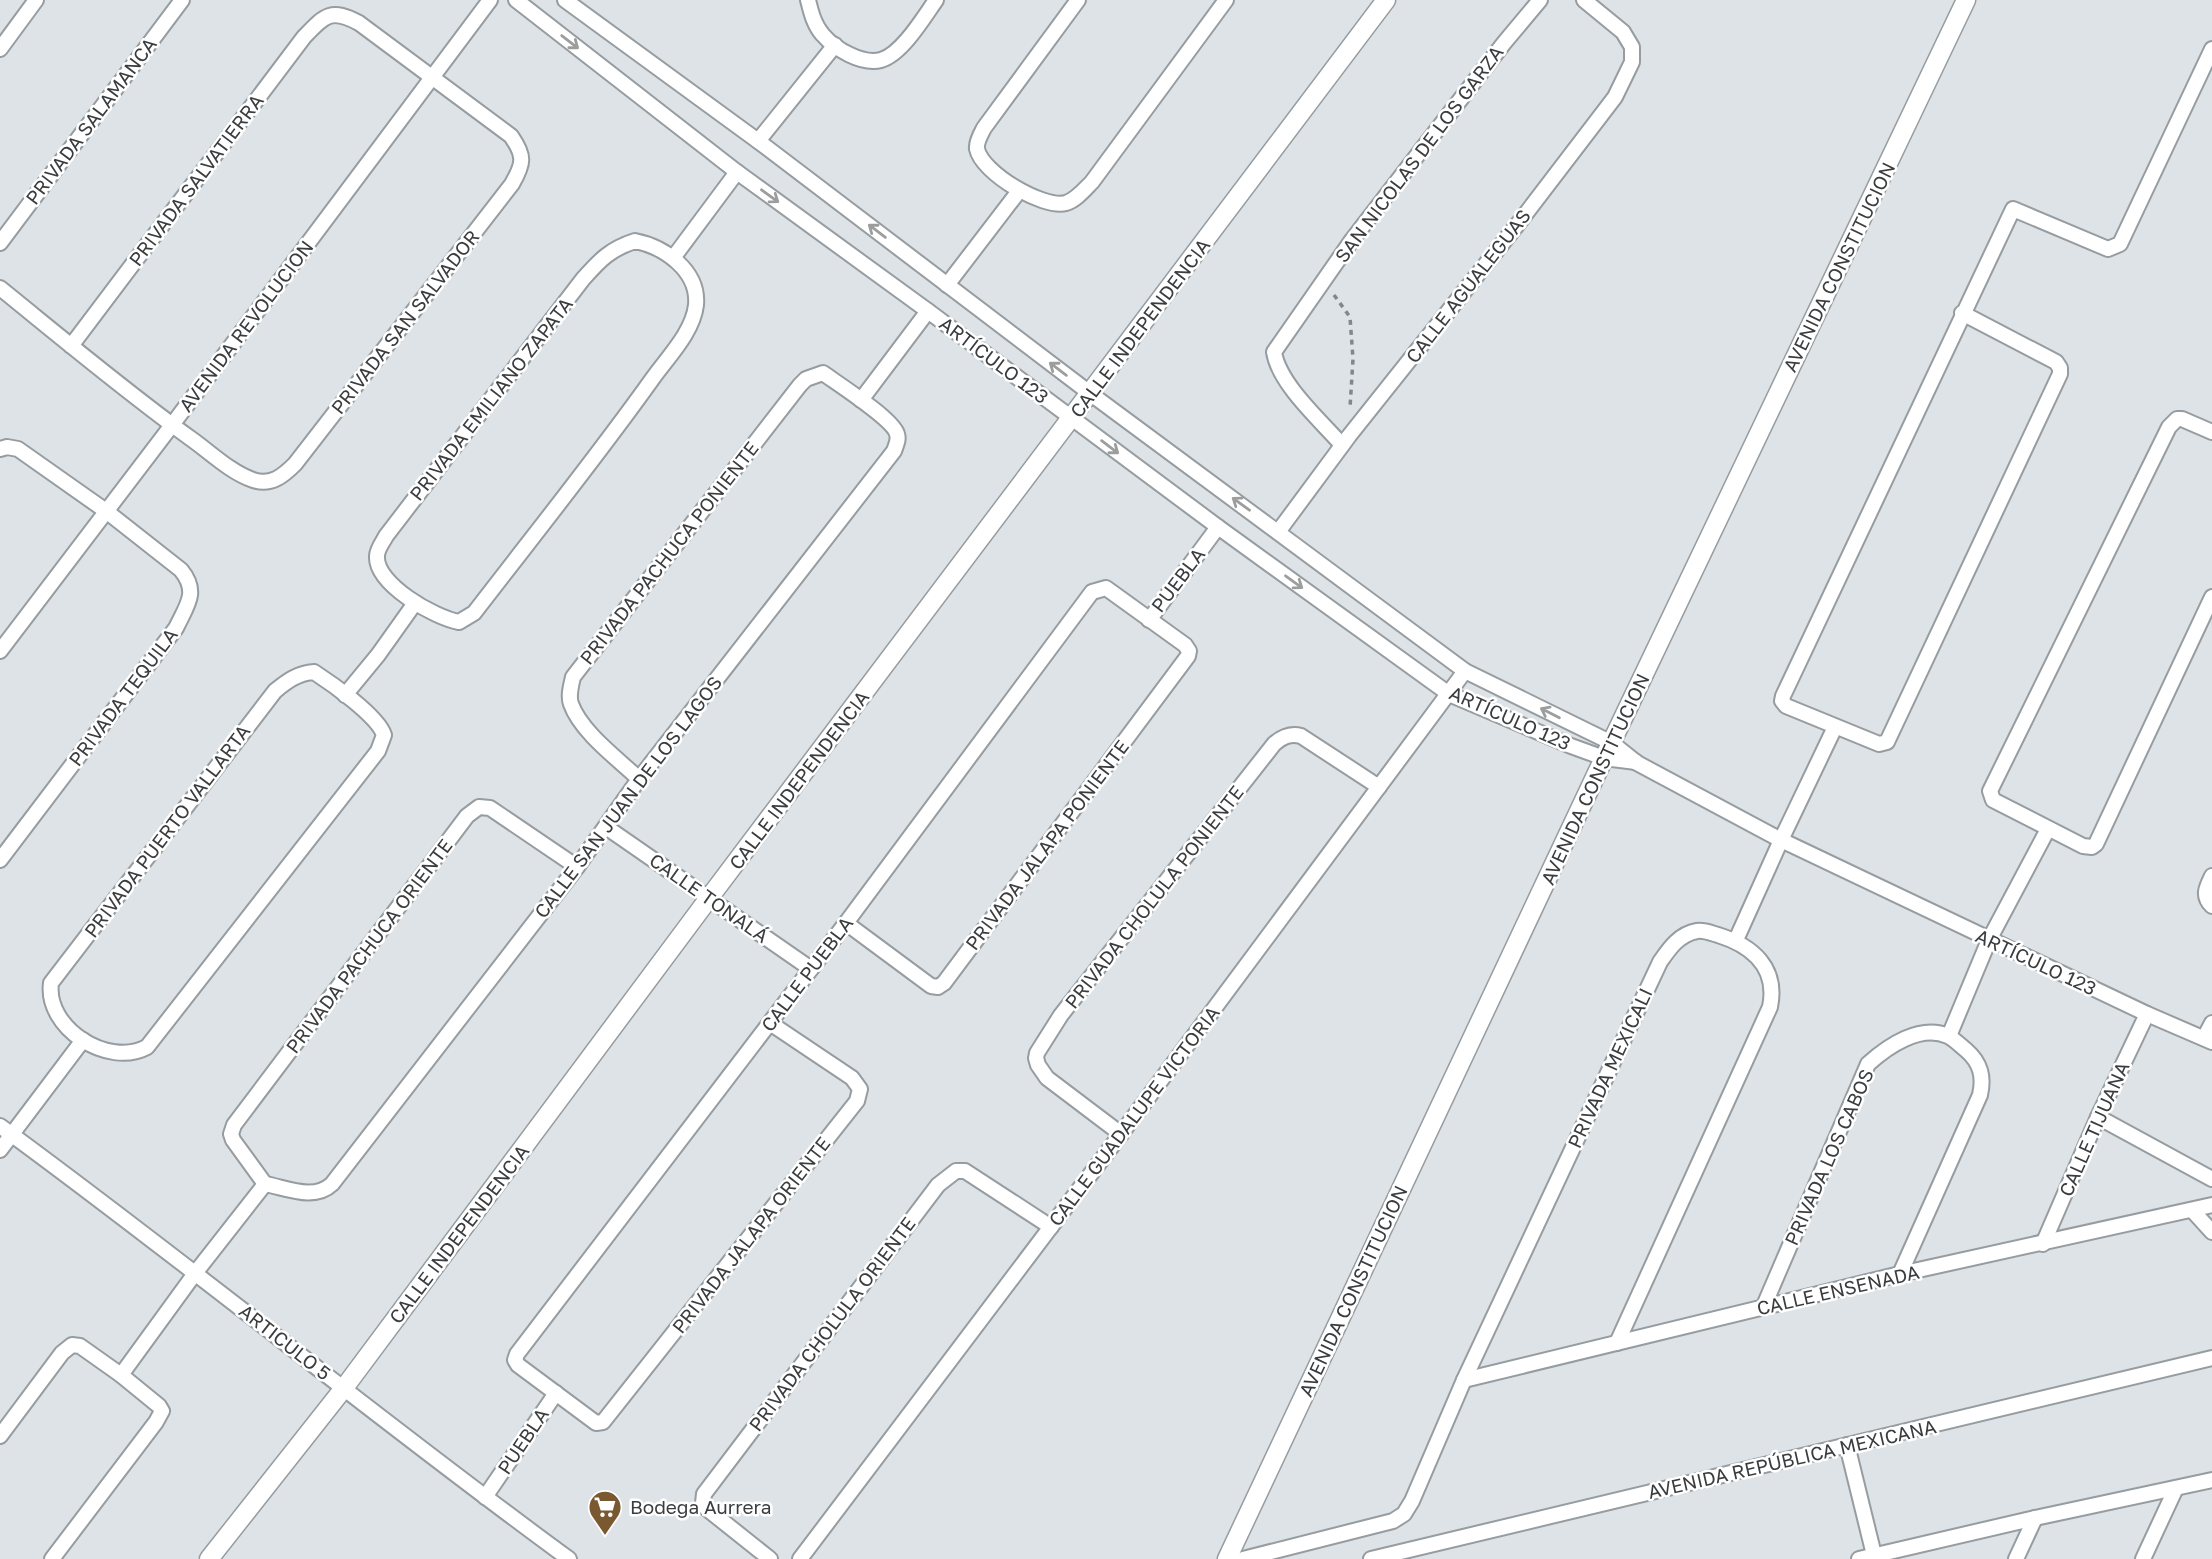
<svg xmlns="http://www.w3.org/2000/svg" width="2212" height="1559" viewBox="0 0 2212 1559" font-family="'Golos Text',sans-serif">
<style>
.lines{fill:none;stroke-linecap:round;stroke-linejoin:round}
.minor-casing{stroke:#969c9f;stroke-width:18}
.tertiary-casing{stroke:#969c9f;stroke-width:21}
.path{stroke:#83878a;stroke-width:3.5;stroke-dasharray:5 5;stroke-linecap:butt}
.minor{stroke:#fff;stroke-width:14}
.tertiary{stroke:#fff;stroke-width:18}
.oneway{stroke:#9c9e9e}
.labels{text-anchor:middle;stroke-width:5;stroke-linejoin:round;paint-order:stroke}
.street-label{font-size:19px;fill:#3a3c3e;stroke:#fff}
.poi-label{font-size:19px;fill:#3a3c3e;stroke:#fff;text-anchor:start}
</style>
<rect width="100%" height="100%" fill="#dde3e7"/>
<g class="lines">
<defs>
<g id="minor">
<path d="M 516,0 L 737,172 L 928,311 L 1218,527 L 1449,694 L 1571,746 L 1604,758 L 1636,762"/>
<path d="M 565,0 L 758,141 L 1091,394 L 1465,671 L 1612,743 L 1637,763 L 1781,840 L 2147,1014 L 2212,1042"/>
<path d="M 808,0 C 811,12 814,25 823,35 C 835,49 862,65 881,60 C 902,54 924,17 936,0"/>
<path d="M 1078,0 L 984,128 C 981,134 976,142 977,149 C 982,173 1043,209 1066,203 C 1076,200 1085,189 1092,182 L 1226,0"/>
<path d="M 0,49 L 36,0"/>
<path d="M 758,141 L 835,45"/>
<path d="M 635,241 C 665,247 699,271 696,305 C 693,332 668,357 653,378 C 596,458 534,535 474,613 L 459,622 C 435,618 375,584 377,556 C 377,549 383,542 386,536 L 583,279 C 600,260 610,249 635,241 Z"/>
<path d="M 0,243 L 182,0"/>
<path d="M 673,258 L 737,172"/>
<path d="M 947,285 L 1019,191"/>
<path d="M 0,288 C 63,339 125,391 190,438 C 210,452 230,472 253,480 C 271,486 283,476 295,464 L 512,184 C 524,163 525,156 511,136 L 359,23 C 331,8 325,15 304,37 L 71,346"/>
<path d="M 1962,313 L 2056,362 L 2060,368 L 2060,374 L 1887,742 L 1879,744 L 1786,706 L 1782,701 L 1783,696 L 2013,209 L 2108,249 L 2120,244 L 2212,49"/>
<path d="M 861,400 L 928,311"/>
<path d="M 2212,432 L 2182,419 L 2177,419 L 2169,427 L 1990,791 L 1993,800 L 2083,846 L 2092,847 L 2096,844 L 2212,597"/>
<path d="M 1342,445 C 1320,420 1279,384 1274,352 L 1352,240 L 1504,43 L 1540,0"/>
<path d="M 0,449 L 7,447 L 18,449 L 106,511 L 181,570 C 199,592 187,605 176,628 L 0,860"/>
<path d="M 1278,532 L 1349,436 L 1521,220 L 1615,97 L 1632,62 L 1632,47 L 1623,32 L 1584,0"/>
<path d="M 1149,620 L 1218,527"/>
<path d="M 0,651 L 172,425 L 490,0"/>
<path d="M 314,672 C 331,683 378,716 384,735 L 378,751 L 147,1047 C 108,1068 45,1028 51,983 L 275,691 C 287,681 298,673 314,672 Z"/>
<path d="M 345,695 L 378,655 L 415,603"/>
<path d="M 606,827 L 811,969"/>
<path d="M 2212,876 C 2206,888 2202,896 2212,906"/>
<path d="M 1736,940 L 1781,840 L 1835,727"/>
<path d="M 770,1023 L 852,1078 L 860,1089 L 857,1101 L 603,1422 L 596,1423 L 518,1365 L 515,1360 L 517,1354 L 846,923 L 1092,592 L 1106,588 L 1185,645 L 1189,651 L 1188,656 L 944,983 L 938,987 L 931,986 L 846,923"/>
<path d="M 1949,1036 L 1989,940 L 2048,829"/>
<path d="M 2204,1038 L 2212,1023"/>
<path d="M 2098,1117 L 2212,1179"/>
<path d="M 0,1126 C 193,1267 377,1419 569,1559"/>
<path d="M 1121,1134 L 1047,1078 L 1038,1065 L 1036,1058 L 1037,1053 L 1061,1015 L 1274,744 C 1282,737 1290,733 1301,736 L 1379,787"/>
<path d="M 0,1150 L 83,1040"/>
<path d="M 265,1184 C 287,1188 314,1201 332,1184 L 577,867 L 639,779 L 894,451 C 896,445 899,440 897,434 C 893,419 838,384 823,373 L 806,379 L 800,385 L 573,677 C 571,686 568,696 571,704 C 581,732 618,759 639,779"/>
<path d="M 265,1184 L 233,1140 L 231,1134 L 234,1125 L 467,816 L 479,807 L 490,808 L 577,867"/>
<path d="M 2192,1210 L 2212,1232"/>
<path d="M 2043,1244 L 2098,1117 L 2147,1014"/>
<path d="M 1763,1308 L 1868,1064 C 1888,1046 1920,1024 1948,1036 C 1954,1039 1961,1046 1966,1050 C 1981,1063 1984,1077 1980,1095 L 1900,1274"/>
<path d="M 121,1375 L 196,1272 L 265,1184"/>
<path d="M 1464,1380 L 1900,1274 L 2212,1205"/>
<path d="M 0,1436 L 62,1353 L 72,1345 L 80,1346 L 121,1375 L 159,1406 L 162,1411 L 156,1422 L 52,1559"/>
<path d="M 1847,1445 L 1875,1559"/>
<path d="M 485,1497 L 556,1393"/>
<path d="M 770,1559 L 706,1508 L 703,1503 L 704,1494 L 938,1185 L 956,1171 L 965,1171 L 1051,1227"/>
<path d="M 800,1559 L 1121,1134 L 1465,671"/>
<path d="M 1243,1559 L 1393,1521 L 1404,1514 L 1412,1501 L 1464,1380 L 1660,962 C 1669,949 1679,934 1697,931 C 1704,930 1711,933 1718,935 C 1753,946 1778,968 1770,1007 L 1617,1343"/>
<path d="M 1371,1559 L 2212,1358"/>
<path d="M 1859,1559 L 2035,1518 L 2212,1480"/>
<path d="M 2016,1559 L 2035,1518"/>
<path d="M 2143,1559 L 2176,1488"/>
</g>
<g id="tertiary">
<path d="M 209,1559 L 344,1388 L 709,898 L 1386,0"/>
<path d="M 1227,1559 L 1604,758 L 1966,0"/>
</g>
</defs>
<!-- minor casing -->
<use href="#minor" class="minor-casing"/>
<!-- tertiary casing -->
<use href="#tertiary" class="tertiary-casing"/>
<!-- path -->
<path class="path" d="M 1334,295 L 1350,317 L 1353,359 L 1350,408"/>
<!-- minor -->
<use href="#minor" class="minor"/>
<!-- tertiary -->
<use href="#tertiary" class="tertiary"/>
</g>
<!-- one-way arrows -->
<defs><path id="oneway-shaft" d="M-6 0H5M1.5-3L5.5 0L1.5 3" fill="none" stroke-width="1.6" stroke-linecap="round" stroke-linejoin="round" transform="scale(1.75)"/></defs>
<g class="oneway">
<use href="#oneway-shaft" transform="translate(570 42) rotate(38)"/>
<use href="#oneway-shaft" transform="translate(770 196) rotate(36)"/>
<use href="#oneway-shaft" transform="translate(877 231) rotate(-143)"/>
<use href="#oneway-shaft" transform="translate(1058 369) rotate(-143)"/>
<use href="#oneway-shaft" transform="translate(1110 447) rotate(37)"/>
<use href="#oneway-shaft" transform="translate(1241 504) rotate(-144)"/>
<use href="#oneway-shaft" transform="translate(1294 582) rotate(36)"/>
<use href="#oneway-shaft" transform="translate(1550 713) rotate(-153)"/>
</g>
<!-- icons -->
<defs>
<symbol id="supermarket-pin" viewBox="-11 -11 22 30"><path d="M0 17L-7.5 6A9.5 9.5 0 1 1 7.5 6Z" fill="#7a5830" stroke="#fff"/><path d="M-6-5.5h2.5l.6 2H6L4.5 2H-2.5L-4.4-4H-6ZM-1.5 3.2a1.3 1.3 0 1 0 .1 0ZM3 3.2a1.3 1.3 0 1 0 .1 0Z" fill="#fff"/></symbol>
</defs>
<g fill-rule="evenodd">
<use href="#supermarket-pin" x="586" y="1488" width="38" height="52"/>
</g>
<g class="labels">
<!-- street labels -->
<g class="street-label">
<text transform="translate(91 121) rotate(-53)" y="7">PRIVADA SALAMANCA</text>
<text transform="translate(1419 154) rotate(-53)" y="7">SAN NICOLAS DE LOS GARZA</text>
<text transform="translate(196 180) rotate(-53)" y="7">PRIVADA SALVATIERRA</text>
<text transform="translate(1839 267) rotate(-64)" y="7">AVENIDA CONSTITUCION</text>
<text transform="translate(1468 286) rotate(-52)" y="7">CALLE AGUALEGUAS</text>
<text transform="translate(405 322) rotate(-52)" y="7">PRIVADA SAN SALVADOR</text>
<text transform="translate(246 326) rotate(-53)" y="7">AVENIDA REVOLUCION</text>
<text transform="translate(1140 328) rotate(-53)" y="7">CALLE INDEPENDENCIA</text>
<text transform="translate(994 360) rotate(37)" y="7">ARTÍCULO 123</text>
<text transform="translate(491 399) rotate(-52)" y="7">PRIVADA EMILIANO ZAPATA</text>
<text transform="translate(669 553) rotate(-52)" y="7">PRIVADA PACHUCA PONIENTE</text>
<text transform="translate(1178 580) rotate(-53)" y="7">PUEBLA</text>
<text transform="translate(123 697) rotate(-53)" y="7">PRIVADA TEQUILA</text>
<text transform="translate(1510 718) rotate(24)" y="7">ARTÍCULO 123</text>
<text transform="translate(1595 779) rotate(-65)" y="7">AVENIDA CONSTITUCION</text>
<text transform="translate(799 780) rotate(-53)" y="7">CALLE INDEPENDENCIA</text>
<text transform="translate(628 797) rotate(-53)" y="7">CALLE SAN JUAN DE LOS LAGOS</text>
<text transform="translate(167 831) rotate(-53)" y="7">PRIVADA PUERTO VALLARTA</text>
<text transform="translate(1047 845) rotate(-53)" y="7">PRIVADA JALAPA PONIENTE</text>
<text transform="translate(1154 897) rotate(-52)" y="7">PRIVADA CHOLULA PONIENTE</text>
<text transform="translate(709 898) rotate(35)" y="7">CALLE TONALÁ</text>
<text transform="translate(369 946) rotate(-53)" y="7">PRIVADA PACHUCA ORIENTE</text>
<text transform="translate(2036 962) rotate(25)" y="7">ARTÍCULO 123</text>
<text transform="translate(807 974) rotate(-53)" y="7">CALLE PUEBLA</text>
<text transform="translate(1610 1068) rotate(-65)" y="7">PRIVADA MEXICALI</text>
<text transform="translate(1134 1116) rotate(-53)" y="7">CALLE GUADALUPE VICTORIA</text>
<text transform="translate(2094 1129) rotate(-66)" y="7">CALLE TIJUANA</text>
<text transform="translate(1829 1157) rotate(-66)" y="7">PRIVADA LOS CABOS</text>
<text transform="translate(459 1234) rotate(-53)" y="7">CALLE INDEPENDENCIA</text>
<text transform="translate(751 1235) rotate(-52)" y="7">PRIVADA JALAPA ORIENTE</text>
<text transform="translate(1838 1290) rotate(-13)" y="7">CALLE ENSENADA</text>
<text transform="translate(1353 1291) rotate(-65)" y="7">AVENIDA CONSTITUCION</text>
<text transform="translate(832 1324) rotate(-53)" y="7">PRIVADA CHOLULA ORIENTE</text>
<text transform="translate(285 1342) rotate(38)" y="7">ARTICULO 5</text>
<text transform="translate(523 1441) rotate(-56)" y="7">PUEBLA</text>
<text transform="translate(1792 1459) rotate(-13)" y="7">AVENIDA REPÚBLICA MEXICANA</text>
</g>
<!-- poi labels -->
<g class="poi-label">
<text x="630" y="1514">Bodega Aurrera</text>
</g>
</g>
</svg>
